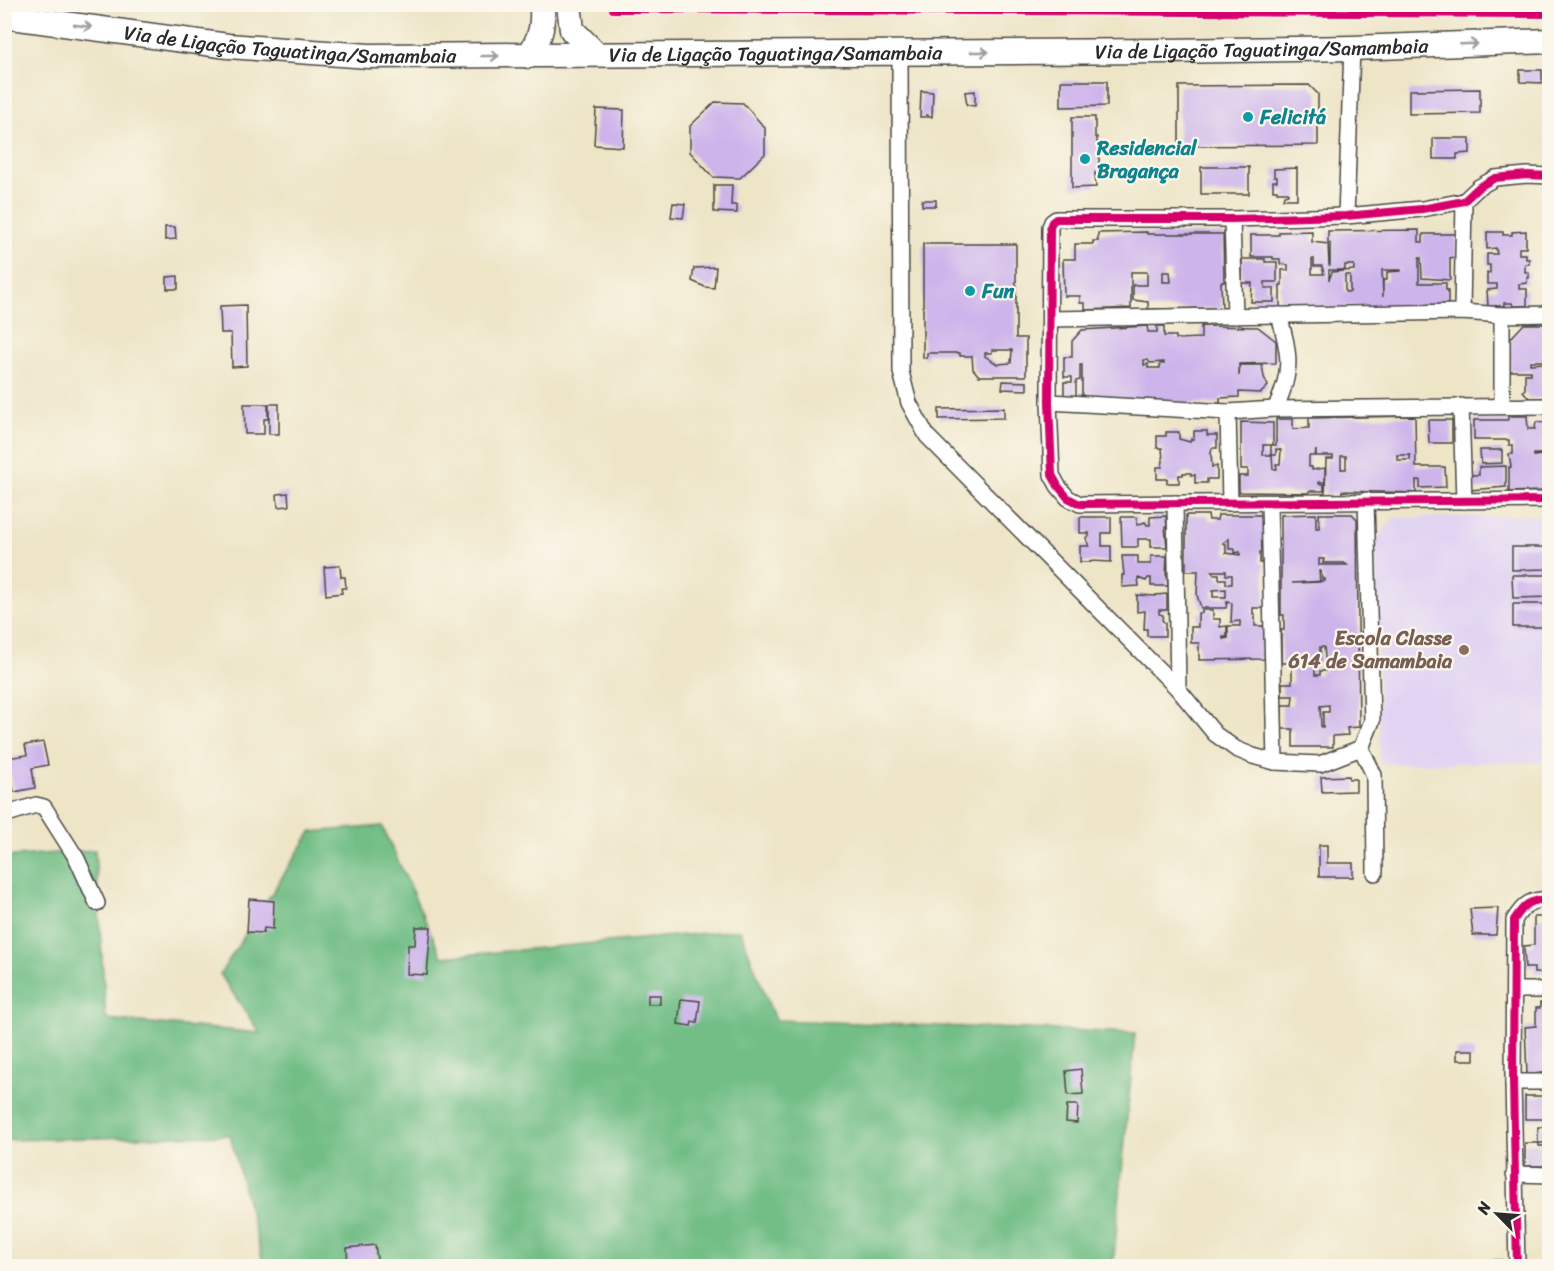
<svg xmlns="http://www.w3.org/2000/svg" width="1554" height="1271" viewBox="0 0 1554 1271" font-family="Sriracha,sans-serif">
<style>
.built{fill:#e1d4f3}
.forest{fill:#72be86;stroke:#4e7458;stroke-width:1.5}
.building{fill:#cdb4eb;fill-rule:evenodd}
.lines{fill:none;stroke-linecap:round;stroke-linejoin:round}
.minor-casing{stroke:#484742;stroke-width:18}
.primary-casing{stroke:#484742;stroke-width:27}
.minor{stroke:#fff;stroke-width:15}
.primary{stroke:#fff;stroke-width:24}
.cycleway-casing{stroke:#fbf7ec;stroke-width:11}
.cycleway{stroke:#d6006c;stroke-width:8}
.oneway{stroke:#a0a0a0}
.culture-dot{fill:#0f9aa8;stroke:#fbf7ec;stroke-width:2}
.education-dot{fill:#8d6e63;stroke:#fbf7ec;stroke-width:2}
.labels{text-anchor:middle;stroke-width:4.5;stroke-linejoin:round;paint-order:stroke}
.street-label{font-size:20px;fill:#2b2b2b;stroke:#fbf7ec}
.culture-label{font-size:20px;font-weight:bold;fill:#0d838f;stroke:#fbf7ec;text-anchor:start}
.education-label{font-size:20px;font-weight:bold;fill:#785e54;stroke:#fbf7ec;text-anchor:end}
</style>
<rect width="100%" height="100%" fill="#fbf7ec"/>
<filter id="ink" filterUnits="userSpaceOnUse"><feTurbulence type="fractalNoise" baseFrequency=".0167" numOctaves="2"/><feDisplacementMap in="SourceGraphic" scale="12" xChannelSelector="R" yChannelSelector="G"/><feConvolveMatrix kernelMatrix="1 2 1 2 8 2 1 2 1" color-interpolation-filters="sRGB"/></filter>
<filter id="wash" filterUnits="userSpaceOnUse"><feTurbulence type="fractalNoise" baseFrequency=".008" numOctaves="4" result="noise"/><feDisplacementMap in="SourceGraphic" scale="24" xChannelSelector="R" yChannelSelector="G"/><feGaussianBlur stdDeviation="1.35" result="paint"/><feColorMatrix in="noise" values="0 0 0 0 0 0 0 0 0 0 0 0 0 0 0 0 0 1.4 0 .05"/><feComposite in="paint" operator="in"/></filter>
<g filter="url(#wash)">
<rect width="100%" height="100%" fill="#eee5c7"/>
<!-- built -->
<path class="built" d="M 1549,515 L 1549,762 L 1380,764 L 1376,538 L 1394,518 Z"/>
<!-- forest -->
<path class="forest" d="M 382,826 L 442,957 L 740,930 L 775,1020 L 1135,1033 L 1113,1266 L 264,1266 L 230,1135 L 5,1140 L 4,857 L 95,850 L 106,1019 L 260,1033 L 220,974 L 311,832 Z"/>
<g id="blocks">
<!-- building -->
<g class="building">
<path d="M 1520,70 L 1542,70 L 1542,83 L 1520,82 Z"/>
<path d="M 1061,81 L 1107,81 L 1107,106 L 1061,107 Z"/>
<path d="M 1309,85 L 1318,94 L 1318,145 L 1179,146 L 1179,86 Z"/>
<path d="M 1480,89 L 1480,113 L 1409,114 L 1409,90 Z"/>
<path d="M 921,91 L 933,92 L 932,117 L 928,117 L 928,115 L 926,115 L 926,117 L 920,117 Z"/>
<path d="M 975,91 L 975,106 L 967,105 L 965,92 Z"/>
<path d="M 715,102 L 743,103 L 765,128 L 765,154 L 740,178 L 713,177 L 690,152 L 690,126 Z"/>
<path d="M 596,109 L 624,110 L 623,147 L 594,145 Z"/>
<path d="M 1072,117 L 1095,117 L 1095,137 L 1097,137 L 1097,145 L 1099,145 L 1099,166 L 1108,166 L 1108,173 L 1097,175 L 1095,173 L 1096,187 L 1072,188 Z"/>
<path d="M 1433,138 L 1470,138 L 1470,153 L 1457,154 L 1457,159 L 1433,159 Z"/>
<rect x="1201" y="167" width="48" height="27"/>
<path d="M 1297,168 L 1297,199 L 1283,199 L 1284,195 L 1288,194 L 1288,192 L 1277,192 L 1277,190 L 1273,190 L 1273,181 L 1277,181 L 1277,177 L 1274,177 L 1274,169 Z"/>
<path d="M 714,185 L 732,185 L 731,205 L 737,205 L 737,213 L 714,212 Z"/>
<rect x="922" y="200" width="14" height="6"/>
<path d="M 673,203 L 685,204 L 683,218 L 671,217 Z"/>
<path d="M 165,227 L 175,227 L 176,239 L 165,240 Z"/>
<path d="M 1419,230 L 1419,242 L 1423,242 L 1423,234 L 1456,234 L 1456,257 L 1450,258 L 1450,280 L 1422,278 L 1421,258 L 1419,258 L 1419,283 L 1446,283 L 1446,290 L 1448,290 L 1448,304 L 1419,305 L 1419,307 L 1364,308 L 1364,306 L 1345,306 L 1345,309 L 1280,309 L 1280,285 L 1282,285 L 1282,270 L 1288,270 L 1288,265 L 1280,264 L 1280,259 L 1273,259 L 1273,257 L 1251,257 L 1251,235 L 1279,235 L 1279,232 L 1312,231 L 1312,242 L 1328,244 L 1329,265 L 1330,265 L 1330,243 L 1328,243 L 1328,231 ZM 1312,259 L 1314,259 L 1314,266 L 1322,266 L 1324,274 L 1312,274 ZM 1345,265 L 1354,265 L 1354,270 L 1332,272 L 1329,280 L 1329,270 L 1345,270 ZM 1382,270 L 1401,270 L 1401,271 L 1387,272 L 1387,280 L 1383,280 L 1383,297 ZM 1345,275 L 1350,275 L 1350,292 L 1345,292 Z"/>
<path d="M 1526,231 L 1526,248 L 1519,248 L 1519,254 L 1526,254 L 1526,259 L 1529,259 L 1529,264 L 1525,264 L 1525,272 L 1529,272 L 1529,278 L 1527,278 L 1527,283 L 1519,284 L 1519,289 L 1527,289 L 1527,306 L 1513,306 L 1512,303 L 1504,303 L 1504,306 L 1488,306 L 1487,290 L 1497,289 L 1497,284 L 1487,284 L 1487,273 L 1490,273 L 1490,265 L 1487,265 L 1487,254 L 1497,254 L 1496,248 L 1487,249 L 1487,232 L 1503,232 L 1503,235 L 1512,235 L 1512,232 Z"/>
<path d="M 1147,232 L 1147,234 L 1223,234 L 1224,282 L 1221,282 L 1222,308 L 1148,309 L 1148,302 L 1133,300 L 1133,285 L 1147,285 L 1147,272 L 1131,272 L 1131,308 L 1085,310 L 1085,303 L 1080,303 L 1080,296 L 1064,296 L 1063,259 L 1075,259 L 1075,244 L 1093,244 L 1093,241 L 1098,241 L 1098,233 ZM 1163,272 L 1170,272 L 1171,282 L 1163,282 Z"/>
<path d="M 923,244 L 1016,244 L 1016,338 L 1026,338 L 1026,376 L 979,376 L 973,369 L 972,356 L 960,356 L 960,353 L 927,353 L 927,358 L 923,358 ZM 992,350 L 1012,350 L 1011,363 L 997,364 L 985,356 L 985,353 L 992,353 Z"/>
<path d="M 1242,259 L 1265,259 L 1265,262 L 1277,262 L 1277,282 L 1265,282 L 1265,288 L 1274,288 L 1274,302 L 1251,302 L 1252,283 L 1242,283 Z"/>
<path d="M 716,267 L 714,288 L 705,287 L 692,281 L 694,268 Z"/>
<path d="M 178,276 L 178,289 L 167,289 L 167,277 Z"/>
<path d="M 246,305 L 247,366 L 232,367 L 231,333 L 221,333 L 220,306 Z"/>
<path d="M 1524,324 L 1550,324 L 1550,354 L 1545,354 L 1545,361 L 1530,361 L 1530,364 L 1545,363 L 1545,374 L 1550,374 L 1550,398 L 1529,398 L 1523,391 L 1525,389 L 1525,374 L 1531,374 L 1531,371 L 1510,371 L 1510,361 L 1506,361 L 1506,355 L 1510,354 L 1510,339 Z"/>
<path d="M 1147,326 L 1148,332 L 1157,332 L 1157,326 L 1164,326 L 1164,336 L 1176,336 L 1176,339 L 1201,338 L 1201,326 L 1258,327 L 1276,341 L 1276,363 L 1239,364 L 1239,376 L 1240,365 L 1262,365 L 1264,377 L 1268,386 L 1261,393 L 1239,392 L 1239,397 L 1220,398 L 1220,403 L 1100,404 L 1082,401 L 1082,365 L 1080,365 L 1080,380 L 1076,381 L 1076,403 L 1064,398 L 1064,382 L 1072,382 L 1072,377 L 1064,377 L 1064,357 L 1072,357 L 1072,341 L 1082,330 ZM 1144,360 L 1148,360 L 1150,363 L 1164,362 L 1164,364 L 1160,364 L 1160,368 L 1148,368 L 1148,364 L 1144,365 Z"/>
<path d="M 1003,381 L 1027,382 L 1027,390 L 1002,389 Z"/>
<path d="M 244,404 L 268,404 L 268,419 L 264,419 L 264,434 L 245,434 Z"/>
<rect x="269" y="404" width="10" height="30"/>
<path d="M 1004,408 L 1004,418 L 939,419 L 939,409 Z"/>
<path d="M 1415,416 L 1416,467 L 1445,467 L 1446,487 L 1420,488 L 1420,480 L 1416,480 L 1416,493 L 1342,491 L 1342,494 L 1325,494 L 1326,459 L 1333,459 L 1333,456 L 1316,456 L 1316,450 L 1315,456 L 1309,456 L 1309,467 L 1312,467 L 1312,470 L 1325,468 L 1325,482 L 1319,482 L 1319,484 L 1324,484 L 1324,491 L 1309,491 L 1309,493 L 1239,492 L 1239,476 L 1248,476 L 1248,469 L 1241,469 L 1241,422 L 1273,423 L 1273,445 L 1263,445 L 1263,455 L 1271,455 L 1271,445 L 1276,445 L 1276,419 L 1293,419 L 1293,429 L 1309,428 L 1309,418 ZM 1276,449 L 1281,450 L 1280,464 L 1276,464 L 1277,469 L 1273,469 L 1272,455 L 1276,455 ZM 1397,455 L 1410,455 L 1410,460 L 1397,460 ZM 1341,456 L 1346,456 L 1346,469 L 1341,469 Z"/>
<path d="M 1508,416 L 1527,416 L 1528,429 L 1535,429 L 1536,422 L 1546,423 L 1545,416 L 1550,416 L 1550,489 L 1546,489 L 1546,491 L 1509,492 L 1509,467 L 1511,467 L 1509,454 L 1513,454 L 1513,445 L 1509,445 L 1509,440 L 1474,440 L 1474,420 L 1508,420 ZM 1542,442 L 1546,442 L 1546,454 L 1534,456 L 1534,454 L 1542,454 Z"/>
<path d="M 1428,420 L 1452,420 L 1452,443 L 1429,443 Z"/>
<path d="M 1194,431 L 1207,431 L 1207,435 L 1217,435 L 1217,448 L 1212,448 L 1211,453 L 1212,467 L 1217,466 L 1217,479 L 1207,479 L 1207,483 L 1195,483 L 1195,475 L 1191,475 L 1191,473 L 1183,473 L 1183,475 L 1179,475 L 1179,483 L 1167,483 L 1167,479 L 1157,479 L 1157,467 L 1162,467 L 1163,461 L 1162,448 L 1157,448 L 1157,436 L 1166,436 L 1166,432 L 1179,432 L 1179,439 L 1190,442 L 1191,439 L 1194,439 Z"/>
<path d="M 1480,450 L 1502,450 L 1502,463 L 1481,464 Z"/>
<path d="M 1506,466 L 1506,487 L 1470,490 L 1470,475 L 1479,475 L 1479,467 Z"/>
<path d="M 288,493 L 289,506 L 278,507 L 277,494 Z"/>
<path d="M 1316,514 L 1316,528 L 1319,528 L 1319,514 L 1352,514 L 1357,519 L 1359,727 L 1347,728 L 1348,735 L 1333,736 L 1333,747 L 1293,747 L 1293,729 L 1282,729 L 1282,705 L 1292,705 L 1293,696 L 1282,696 L 1282,683 L 1292,683 L 1292,663 L 1281,663 L 1281,630 L 1284,630 L 1284,615 L 1281,615 L 1281,515 ZM 1319,559 L 1324,559 L 1323,563 L 1344,563 L 1347,565 L 1319,565 ZM 1319,571 L 1321,571 L 1322,579 L 1325,579 L 1325,581 L 1292,583 L 1320,582 ZM 1320,647 L 1324,647 L 1326,667 L 1325,671 L 1320,671 L 1320,675 L 1315,675 L 1315,665 L 1308,665 L 1308,663 L 1320,663 ZM 1329,705 L 1329,712 L 1323,712 L 1323,727 L 1321,727 L 1320,706 Z"/>
<path d="M 1186,515 L 1208,515 L 1209,520 L 1217,520 L 1218,515 L 1264,515 L 1264,552 L 1260,552 L 1260,563 L 1264,563 L 1265,608 L 1253,608 L 1253,614 L 1255,614 L 1255,626 L 1266,626 L 1265,659 L 1199,660 L 1199,643 L 1191,643 L 1191,627 L 1198,627 L 1198,613 L 1202,613 L 1202,610 L 1213,610 L 1213,619 L 1220,619 L 1220,627 L 1227,626 L 1227,637 L 1223,637 L 1223,639 L 1228,638 L 1228,626 L 1240,626 L 1240,621 L 1231,622 L 1232,603 L 1227,602 L 1226,608 L 1201,608 L 1197,595 L 1198,571 L 1186,571 ZM 1229,539 L 1229,549 L 1235,549 L 1235,553 L 1240,552 L 1240,555 L 1226,553 L 1226,544 L 1223,543 ZM 1212,571 L 1226,571 L 1226,575 L 1232,575 L 1232,584 L 1226,584 L 1226,579 L 1219,579 L 1219,574 L 1213,574 ZM 1226,589 L 1226,597 L 1213,597 L 1213,590 Z"/>
<path d="M 1166,516 L 1167,527 L 1165,527 L 1167,547 L 1151,547 L 1151,539 L 1138,539 L 1138,547 L 1122,547 L 1121,517 L 1137,517 L 1137,525 L 1145,522 L 1147,525 L 1150,525 L 1150,517 Z"/>
<path d="M 1080,517 L 1111,517 L 1111,533 L 1102,533 L 1102,546 L 1111,546 L 1111,562 L 1091,561 L 1091,562 L 1080,562 L 1080,546 L 1089,546 L 1086,538 L 1089,536 L 1089,533 L 1080,533 Z"/>
<path d="M 1512,547 L 1550,547 L 1550,569 L 1512,570 Z"/>
<path d="M 1122,556 L 1138,556 L 1138,564 L 1151,564 L 1151,556 L 1167,556 L 1166,575 L 1167,575 L 1168,586 L 1151,586 L 1151,578 L 1148,578 L 1146,581 L 1138,578 L 1139,586 L 1122,587 L 1122,575 L 1124,575 Z"/>
<path d="M 340,566 L 341,577 L 345,577 L 346,588 L 341,588 L 342,593 L 326,595 L 324,567 Z"/>
<path d="M 1512,575 L 1550,575 L 1550,597 L 1513,598 Z"/>
<path d="M 1167,594 L 1167,610 L 1159,610 L 1159,614 L 1163,615 L 1162,620 L 1165,623 L 1165,636 L 1147,636 L 1147,629 L 1144,629 L 1145,611 L 1137,612 L 1137,595 L 1156,596 L 1156,595 Z"/>
<rect x="1513" y="604" width="37" height="23"/>
<path d="M 43,742 L 48,765 L 32,768 L 35,788 L 14,792 L 7,758 L 27,755 L 25,745 Z"/>
<path d="M 1349,776 L 1349,779 L 1356,779 L 1356,791 L 1322,792 L 1321,777 Z"/>
<path d="M 1319,845 L 1327,845 L 1327,863 L 1353,863 L 1353,877 L 1319,877 Z"/>
<path d="M 249,899 L 274,901 L 273,929 L 264,928 L 263,933 L 247,932 Z"/>
<path d="M 1498,908 L 1496,935 L 1473,935 L 1470,909 Z"/>
<path d="M 1534,917 L 1550,917 L 1550,945 L 1547,945 L 1550,973 L 1534,973 L 1534,968 L 1525,968 L 1524,946 L 1534,945 Z"/>
<path d="M 416,927 L 431,927 L 427,975 L 407,974 L 408,945 L 415,945 Z"/>
<rect x="648" y="995" width="12" height="9"/>
<path d="M 681,999 L 700,1001 L 697,1023 L 692,1022 L 691,1026 L 678,1024 Z"/>
<path d="M 1540,1003 L 1550,1003 L 1548,1072 L 1527,1075 L 1525,1027 L 1536,1026 L 1536,1008 L 1540,1008 Z"/>
<rect x="1457" y="1050" width="17" height="10"/>
<path d="M 1081,1069 L 1083,1094 L 1068,1095 L 1066,1071 Z"/>
<rect x="1525" y="1096" width="25" height="23"/>
<path d="M 1067,1105 L 1078,1105 L 1077,1123 L 1066,1122 Z"/>
<path d="M 1544,1122 L 1550,1122 L 1550,1143 L 1539,1143 L 1539,1146 L 1550,1146 L 1550,1166 L 1525,1166 L 1525,1143 L 1538,1143 L 1538,1127 L 1543,1127 Z"/>
<path d="M 375,1245 L 378,1266 L 348,1266 L 347,1248 Z"/>
<path d="M 1490,1260 L 1502,1260 L 1503,1266 L 1490,1266 Z"/>
</g>
</g>
</g>
<g filter="url(#ink)">
<use href="#blocks" fill-opacity="0" stroke="#484742" stroke-width="1.5"/>
<g class="lines">
<defs>
<g id="minor">
<path d="M 900,52 L 901,372 L 909,403 L 927,436 L 1178,689 L 1215,734 L 1236,749 L 1253,756 L 1275,762 L 1320,764 L 1361,748 L 1372,721 L 1366,500"/>
<path d="M 1550,176 L 1527,175 L 1495,178 L 1479,187 L 1464,201 L 1422,209 L 1346,216 L 1232,219 L 1056,219 L 1052,222 L 1050,227 L 1049,402 L 1052,475 L 1058,486 L 1068,498 L 1080,504 L 1550,500"/>
<path d="M 1346,216 L 1352,48"/>
<path d="M 1232,219 L 1235,316"/>
<path d="M 1462,312 L 1464,201"/>
<path d="M 1502,315 L 1502,406"/>
<path d="M 1051,319 L 1462,312 L 1502,315 L 1550,314"/>
<path d="M 1049,402 L 1228,412 L 1275,409 L 1550,406"/>
<path d="M 1461,406 L 1464,501"/>
<path d="M 1275,409 C 1293,371 1290,355 1279,315"/>
<path d="M 1228,412 L 1230,503"/>
<path d="M 1175,503 L 1178,689"/>
<path d="M 1269,503 L 1275,762"/>
<path d="M 1361,748 L 1374,775 L 1375,873"/>
<path d="M 4,815 L 36,805 L 44,807 L 77,859 L 97,903"/>
<path d="M 1515,990 L 1550,990"/>
<path d="M 1513,1082 L 1550,1082"/>
<path d="M 1514,1174 L 1550,1175"/>
<path d="M 1517,1266 L 1513,1082 L 1514,920 C 1525,903 1530,900 1550,899"/>
</g>
<g id="primary">
<path d="M 569,4 L 572,30 L 596,54"/>
<path id="s1" d="M 4,16 L 228,46 L 369,56 L 1166,51 L 1352,48 L 1550,41"/>
<path d="M 529,56 C 541,36 543,28 542,4"/>
</g>
</defs>
<!-- minor casing -->
<use href="#minor" class="minor-casing"/>
<!-- primary casing -->
<use href="#primary" class="primary-casing"/>
<!-- minor -->
<use href="#minor" class="minor"/>
<!-- primary -->
<use href="#primary" class="primary"/>
<defs>
<g id="cycleway">
<path d="M 613,9 L 1550,14"/>
<path d="M 1550,176 L 1527,175 L 1495,178 L 1479,187 L 1464,201 L 1422,209 L 1346,216 L 1232,219 L 1056,219 L 1052,222 L 1050,227 L 1049,402 L 1052,475 L 1058,486 L 1068,498 L 1080,504 L 1550,500"/>
<path d="M 1517,1266 L 1513,1082 L 1514,920 C 1525,903 1530,900 1550,899"/>
</g>
</defs>
<!-- cycleway casing -->
<use href="#cycleway" class="cycleway-casing"/>
<!-- cycleway -->
<use href="#cycleway" class="cycleway"/>
</g>
<!-- one-way arrows -->
<defs><path id="oneway-shaft" d="M-6 0H5M1.5-3L5.5 0L1.5 3" fill="none" stroke-width="1.6" stroke-linecap="round" stroke-linejoin="round" transform="scale(1.5)"/></defs>
<g class="oneway">
<use href="#oneway-shaft" transform="translate(83 26) rotate(8)"/>
<use href="#oneway-shaft" transform="translate(1469 44) rotate(-2)"/>
<use href="#oneway-shaft" transform="translate(980 52)"/>
<use href="#oneway-shaft" transform="translate(490 56)"/>
</g>
</g>
<!-- markers -->
<g class="culture-dot">
<circle cx="1248" cy="117" r="6"/>
<circle cx="1085" cy="159" r="6"/>
<circle cx="970" cy="291" r="6"/>
</g>
<circle class="education-dot" cx="1464" cy="650" r="6"/>
<g class="labels">
<!-- street labels -->
<g class="street-label">
<text dy="7" stroke="none"><textPath href="#s1" startOffset="288">Via de Ligação Taguatinga/Samambaia</textPath></text>
<text dy="7" stroke="none"><textPath href="#s1" startOffset="1260">Via de Ligação Taguatinga/Samambaia</textPath></text>
<text dy="7" stroke="none"><textPath href="#s1" startOffset="774">Via de Ligação Taguatinga/Samambaia</textPath></text>
</g>
<!-- culture labels -->
<g class="culture-label">
<text x="1260" y="124">Felicitá</text>
<text x="1097" y="155">Residencial<tspan x="1097" dy="23">Bragança</tspan></text>
<text x="982" y="298">Fun</text>
</g>
<!-- education labels -->
<g class="education-label">
<text x="1452" y="645">Escola Classe<tspan x="1452" dy="23">614 de Samambaia</tspan></text>
</g>
</g>
<!-- margin -->
<rect width="1554" height="1271" fill="none" stroke="#fbf7ec" stroke-width="24"/>
<!-- north arrow -->
<g transform="translate(1497 1214) rotate(295)" stroke="#fbf7ec" stroke-width="4.5" paint-order="stroke">
<path d="M0-4.5L10 22L0 15L-10 22Z" fill="#2b2b2b"/>
<text y="-9" font-size="16" font-weight="bold" text-anchor="middle" fill="#2b2b2b">N</text>
</g>
</svg>
